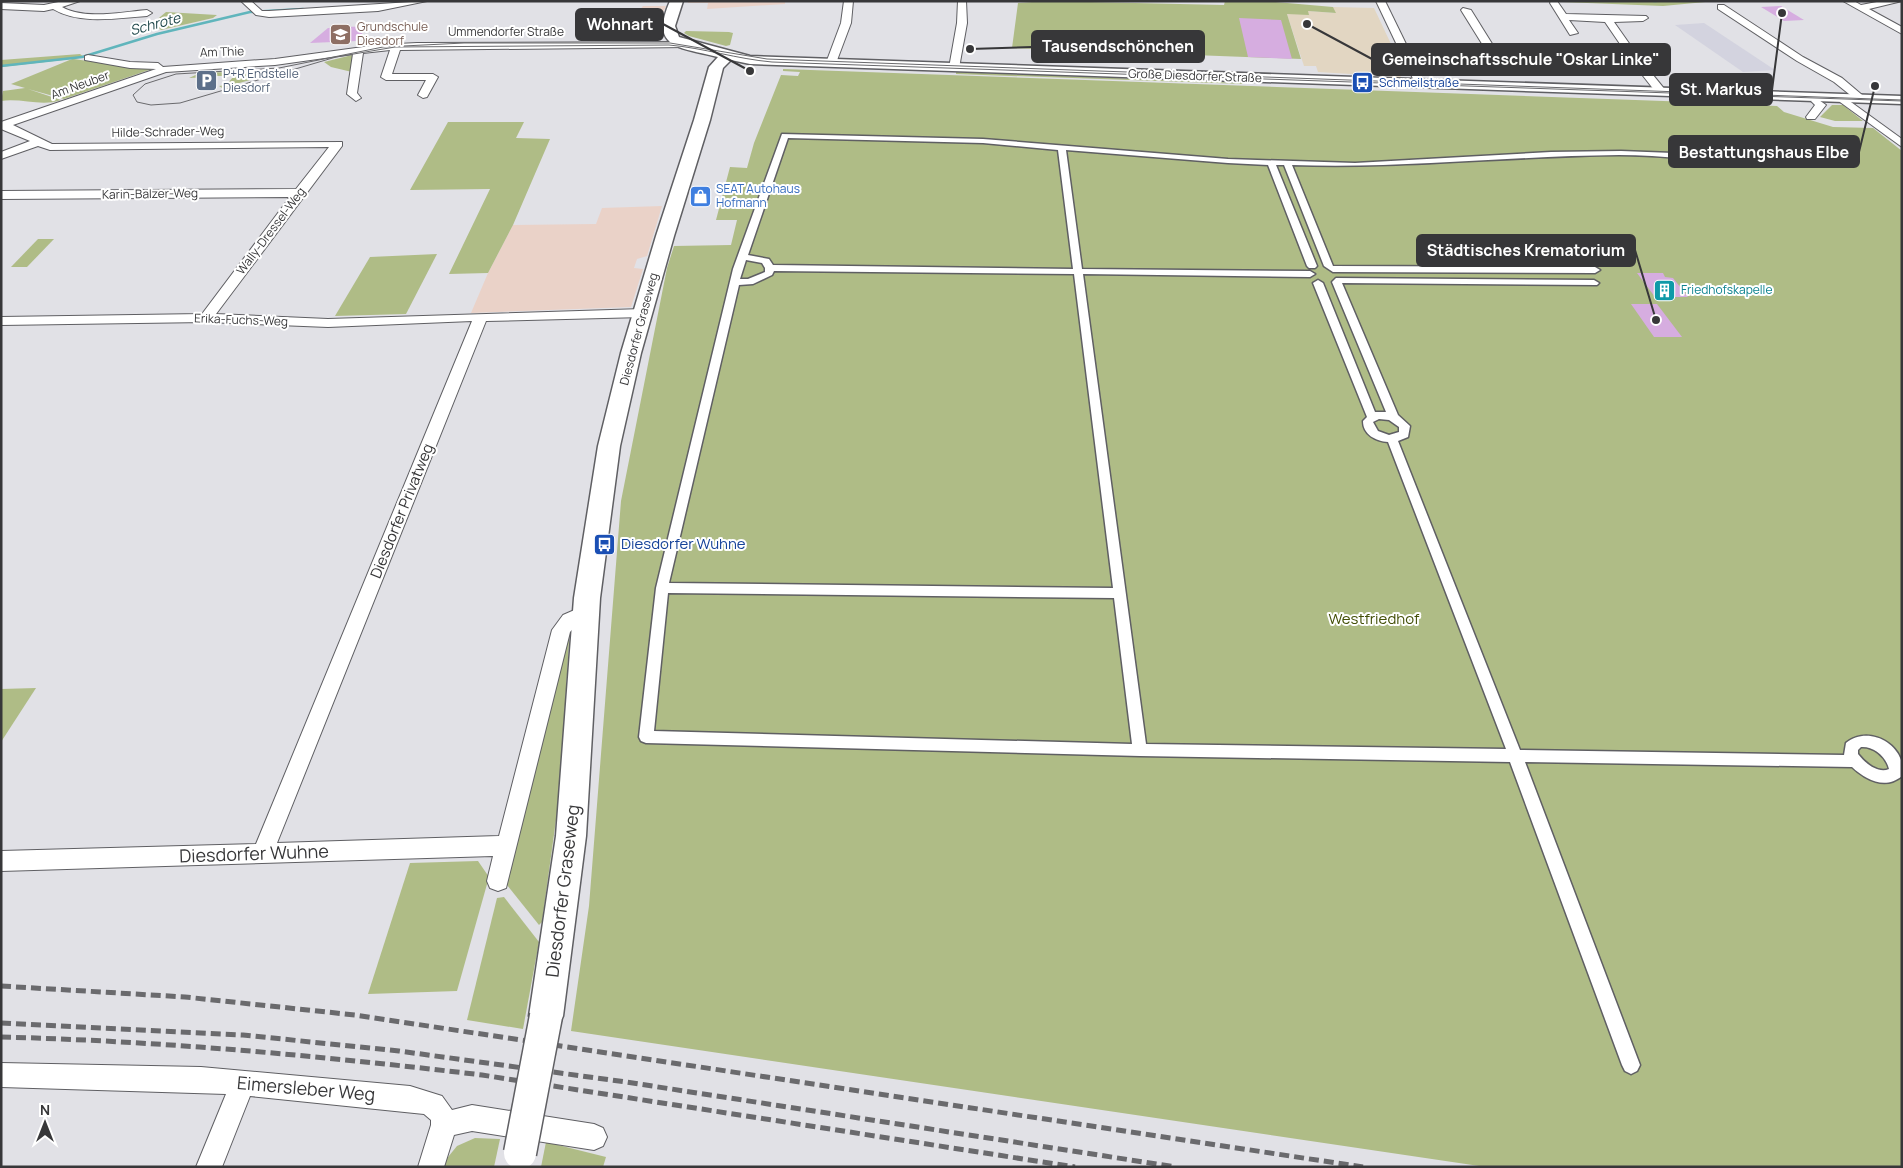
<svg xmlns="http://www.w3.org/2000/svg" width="1903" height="1168" viewBox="0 0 1903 1168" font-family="Manrope,sans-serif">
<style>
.commercial{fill:#ead2c8}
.built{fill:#d3d3df}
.education{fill:#e2d6c2}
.green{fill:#afbc86}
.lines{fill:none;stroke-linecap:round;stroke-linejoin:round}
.stream{stroke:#60b5bc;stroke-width:2.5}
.building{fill:#d6ade0}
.pedestrian-casing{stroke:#5f5f63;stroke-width:3}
.minor-casing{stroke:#5f5f63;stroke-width:2}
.secondary-casing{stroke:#5f5f63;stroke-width:3}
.pedestrian{fill:#fff;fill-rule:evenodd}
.minor{fill:#fff;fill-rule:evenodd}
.secondary{fill:#fff;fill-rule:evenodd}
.tram{stroke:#6a6a6d;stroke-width:1}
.rail{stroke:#6a6a6d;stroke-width:5;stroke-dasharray:10 5;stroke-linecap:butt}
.secondary-bridge-casing{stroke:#5f5f63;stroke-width:35;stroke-linecap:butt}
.secondary-bridge{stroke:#fff;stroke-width:32}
.labels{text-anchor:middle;stroke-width:4;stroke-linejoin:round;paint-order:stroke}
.far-education-label{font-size:12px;fill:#785e54;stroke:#fff;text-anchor:start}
.far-street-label{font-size:12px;fill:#373739;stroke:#fff}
.far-service-label{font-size:12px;fill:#4e5e75;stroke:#fff;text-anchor:start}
.far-transit-label{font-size:12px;fill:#164399;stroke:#fff;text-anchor:start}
.far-shop-label{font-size:12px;fill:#366cbe;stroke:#fff;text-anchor:start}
.far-culture-label{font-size:12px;fill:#0d838f;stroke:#fff;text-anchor:start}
.far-water-label{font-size:14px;font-style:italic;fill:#1f474a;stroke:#fff}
.street-label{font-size:15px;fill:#373739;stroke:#fff}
.transit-label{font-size:15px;fill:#164399;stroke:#fff;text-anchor:start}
.park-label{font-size:15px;fill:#434f07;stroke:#fff}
.near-street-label{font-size:18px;fill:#373739;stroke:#fff}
.leader{fill:none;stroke:#373739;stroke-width:2}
.callout-dot{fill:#373739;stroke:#fff;stroke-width:2}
.callout{fill:#373739;stroke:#373739;stroke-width:2}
.callout-label{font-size:16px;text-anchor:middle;font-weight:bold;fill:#fff}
</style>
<rect width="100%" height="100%" fill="#e1e1e6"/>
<!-- commercial -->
<g class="commercial">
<path d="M 688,1 L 785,1 L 785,4 L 707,9 L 708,3 L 688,3 Z"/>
<path d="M 643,6 L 666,6 L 651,39 L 621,39 L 633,19 Z"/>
<path d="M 662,206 L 647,256 L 637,259 L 634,268 L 643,269 L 631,307 L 471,313 L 488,273 L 513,225 L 596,224 L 602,208 Z"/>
</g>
<!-- built -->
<path class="built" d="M 1704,23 L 1775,70 L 1743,72 L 1675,25 Z"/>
<!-- education -->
<path class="education" d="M 1333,7 L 1374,8 L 1399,61 L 1393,62 L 1401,77 L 1318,72 L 1316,66 L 1304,66 L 1287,14 L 1308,14 L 1308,11 L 1335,13 Z"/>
<!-- green -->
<g class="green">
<path d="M 1046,1 L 1224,5 L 1225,1 L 1263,1 L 1333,7 L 1336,13 L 1308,11 L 1309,15 L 1287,14 L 1301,59 L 1012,48 L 1018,3 Z"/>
<path d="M 1537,1 L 1716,1 L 1663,6 Z"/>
<path d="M 166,12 L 217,15 L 213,18 L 161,30 L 153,23 Z"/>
<path d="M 686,31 L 729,32 L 733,33 L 730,45 L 726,46 L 689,36 L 684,33 Z"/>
<path d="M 80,54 L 84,57 L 74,59 L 121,66 L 155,68 L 64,99 L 28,89 L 61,100 C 42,107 22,98 1,101 L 3,91 L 25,88 L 11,84 L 72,59 L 1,67 L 1,60 Z"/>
<path d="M 352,55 L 352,72 L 331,67 L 324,62 Z"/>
<path d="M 783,69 L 1719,103 L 1724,106 L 1724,104 L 1777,106 L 1784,112 L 1833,127 L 1873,128 L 1902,151 L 1902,1167 L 1486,1167 L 571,1031 L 589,906 L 621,501 L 667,268 L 674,246 L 731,245 L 737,220 L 716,220 L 730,167 L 747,168 L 754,143 L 781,75 L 798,76 L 800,72 L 783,71 Z"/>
<path d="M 285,70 L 222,88 L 219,86 L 226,85 L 234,76 L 216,76 L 208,79 L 210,77 L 189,78 L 200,73 Z"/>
<path d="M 956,72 L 1242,83 L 1243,84 L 956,74 Z"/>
<path d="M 1832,105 L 1843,105 L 1863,121 L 1835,121 L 1820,117 Z"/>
<path d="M 448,122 L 524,122 L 516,138 L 550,139 L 513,225 L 488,273 L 449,274 L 490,189 L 410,190 Z"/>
<path d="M 38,239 L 54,239 L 27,267 L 11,267 Z"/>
<path d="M 437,254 L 406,314 L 335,316 L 370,257 Z"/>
<path d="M 570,627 L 559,798 L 542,922 L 539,925 L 507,885 L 567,634 Z"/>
<path d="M 36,688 L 1,742 L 1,689 Z"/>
<path d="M 478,861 L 489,877 L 457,991 L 368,994 L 410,863 Z"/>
<path d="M 504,897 L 539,942 L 523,1029 L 467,1020 L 497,898 Z"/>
<path d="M 475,1138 L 500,1139 L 494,1167 L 440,1167 L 457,1146 Z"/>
<path d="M 546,1142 L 606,1157 L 603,1167 L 541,1167 Z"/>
</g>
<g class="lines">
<!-- stream -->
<g class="stream">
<path d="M 1654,1 L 1656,1"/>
<path d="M 391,4 L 406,1"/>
<path d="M 1,66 L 82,57 L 157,34 L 250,12 L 303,9"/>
</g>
</g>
<!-- building -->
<g class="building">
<path d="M 1781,6 L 1804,20 L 1784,21 L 1761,7 Z"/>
<path d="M 1239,18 L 1281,20 L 1292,59 L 1248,57 Z"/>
<path d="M 367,26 L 357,41 L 310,43 L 328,28 Z"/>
<path d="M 1637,273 L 1663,273 L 1665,277 L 1673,278 L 1688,297 L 1655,297 Z"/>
<path d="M 1631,304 L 1657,304 L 1682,337 L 1654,337 Z"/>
</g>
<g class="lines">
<defs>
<path id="pedestrian" d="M 782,134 L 983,139 L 1228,159 L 1355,163 L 1551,152 L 1621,151 L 1673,153 L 1754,162 L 1754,166 L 1751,166 C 1707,161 1663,155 1619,155 C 1510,156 1401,169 1292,165 L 1333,266 L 1595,267 L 1600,270 L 1595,273 L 1333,272 L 1324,266 L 1284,165 L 1276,165 L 1317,266 L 1315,268 L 1309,268 L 1307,266 L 1268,165 L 1228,163 L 1066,150 L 1082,269 L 1310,271 L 1315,274 L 1310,277 L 1083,274 L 1146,744 L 1506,749 L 1388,442 C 1376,441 1363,435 1363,421 L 1367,417 L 1313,283 L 1318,280 L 1323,283 L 1375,412 L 1386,412 L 1332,282 L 1336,278 L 1594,280 L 1599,283 L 1597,285 L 1342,283 L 1398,415 L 1410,426 L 1408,437 L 1398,441 L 1520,750 L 1844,755 L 1846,743 C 1864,728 1893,738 1901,760 C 1903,765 1902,771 1902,776 C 1885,790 1866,780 1852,767 L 1525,762 L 1640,1065 L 1637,1071 L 1631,1074 L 1625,1071 L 1622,1065 L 1510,762 L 1140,756 L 646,743 L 641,741 L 639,737 L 656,588 L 733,269 ZM 788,138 L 983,143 L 1058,150 L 1073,269 L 773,265 L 769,259 L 748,255 ZM 746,260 L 762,263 L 765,268 L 765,272 L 748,279 L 740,279 ZM 774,271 L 1074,274 L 1113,588 L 669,583 L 739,285 L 753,284 L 772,275 ZM 1379,419 L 1389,420 L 1399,427 L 1399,432 L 1389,435 L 1378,431 L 1373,422 ZM 668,593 L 1114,598 L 1132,744 L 654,731 ZM 1861,747 C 1873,746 1886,756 1889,769 C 1878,774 1865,763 1858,754 L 1858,750 Z"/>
<g id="minor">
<path d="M 63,1 L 80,1 L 62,7 C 85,20 122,12 147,10 L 152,13 L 147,16 C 117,18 80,25 53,9 L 44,11 L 1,9 L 1,3 L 44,5 Z"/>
<path d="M 241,1 L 251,1 L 262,11 L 269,11 L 427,1 L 378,11 L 269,17 L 256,15 Z"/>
<path d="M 844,1 L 853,1 L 851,23 L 836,63 L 831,66 L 826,63 L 841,23 Z"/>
<path d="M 958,1 L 966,1 L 967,23 L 959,68 L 954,71 L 949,68 L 957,23 Z"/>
<path d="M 1376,1 L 1385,1 L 1426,85 L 1425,87 L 1416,85 Z"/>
<path d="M 1551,1 L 1557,1 L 1566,14 L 1646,16 L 1648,18 L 1643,21 L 1614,22 L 1640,59 L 1666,91 L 1666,95 L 1658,95 L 1633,63 L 1605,22 L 1569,20 L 1578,33 L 1570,35 L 1550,3 Z"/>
<path d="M 1843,1 L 1854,1 L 1861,5 L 1882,1 L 1902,1 L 1869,9 L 1902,27 L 1902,34 Z"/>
<path d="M 1718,5 L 1724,5 L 1803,57 L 1842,78 L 1868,100 L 1867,102 L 1859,102 L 1834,82 L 1797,61 L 1718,9 Z"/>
<path d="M 1463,8 L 1471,10 L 1509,71 L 1508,73 L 1499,71 L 1461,10 Z"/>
<path d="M 685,42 L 690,45 L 688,47 L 400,50 L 392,74 L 433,74 L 438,77 L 427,97 L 423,98 L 418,95 L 426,80 L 386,80 L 381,77 L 390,50 L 363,53 L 357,93 L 361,98 L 356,101 L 347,94 L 353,54 L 275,65 L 166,72 L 13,125 L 52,144 L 342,142 L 342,146 L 216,314 L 328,319 L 643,309 L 650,313 L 643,317 L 486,321 L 277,843 L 499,836 L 552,630 L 563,615 L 586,605 L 592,607 L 595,612 C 590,622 577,623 570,632 L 506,888 L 498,891 L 490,888 L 487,881 L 493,856 L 1,871 L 1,851 L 256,844 L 472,321 L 328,327 L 206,322 L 1,325 L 1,317 L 202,314 L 290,197 L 1,199 L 1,191 L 296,189 L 329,147 L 50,150 L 38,146 L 1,159 L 1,152 L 30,141 L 1,129 L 1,122 L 156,69 L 130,68 L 85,60 L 85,56 L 88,55 L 130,62 L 158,63 L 163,67 L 275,59 L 378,45 L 417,43 Z"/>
<path d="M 1844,97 L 1902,139 L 1902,147 L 1840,102 L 1839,100 Z"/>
<path d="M 1816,98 L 1826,105 L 1815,119 L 1807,119 L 1806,117 L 1815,105 L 1811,101 Z"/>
<path d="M 1,1063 L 201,1067 L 410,1086 L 442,1096 L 452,1110 L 472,1105 L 594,1124 L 603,1128 L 607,1137 L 603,1146 L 594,1150 L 472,1131 L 454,1135 L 444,1167 L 418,1167 L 431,1125 L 431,1120 L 424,1114 L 250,1096 L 222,1167 L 196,1167 L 226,1094 L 1,1087 Z"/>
</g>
<path id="secondary" d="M 670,1 L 683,1 L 675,26 L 679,37 L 750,56 L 1902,96 L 1902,104 L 750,64 L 731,60 L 723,68 L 710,120 L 674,236 L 641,353 L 620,446 L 600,598 L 586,836 L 563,1016 L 558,1028 L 546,1033 L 534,1028 L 529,1016 L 556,836 L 574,598 L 598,446 L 621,353 L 656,236 L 694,120 L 709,67 L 718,57 C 680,47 649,49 670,1 Z"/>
</defs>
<!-- pedestrian casing -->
<use href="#pedestrian" class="pedestrian-casing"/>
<!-- minor casing -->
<use href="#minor" class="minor-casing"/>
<!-- secondary casing -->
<use href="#secondary" class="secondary-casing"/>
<!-- pedestrian -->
<use href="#pedestrian" class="pedestrian"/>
<!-- minor -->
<use href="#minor" class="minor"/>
<!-- secondary -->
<use href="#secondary" class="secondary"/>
<!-- tram -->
<path class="tram" d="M 1902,100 L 767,59 L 670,43 L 464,43 L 383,47 L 279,68 L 176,74 L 145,84 L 133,95 L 137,102 L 151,105 L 180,103 L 336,57 L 395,47 L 669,45 C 704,48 737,59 772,62 L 1902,101"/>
<!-- rail -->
<g class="rail">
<path d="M 1,986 L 185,997 L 355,1015 L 1363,1167"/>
<path d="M 1,1023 L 243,1035 L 399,1051 L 626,1082 L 1176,1167"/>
<path d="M 1,1037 C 162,1041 322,1056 482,1075 L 1075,1167"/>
</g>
<defs>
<path id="secondary-bridge" d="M 520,1153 L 546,1016"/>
</defs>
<!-- secondary-bridge casing -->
<use href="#secondary-bridge" class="secondary-bridge-casing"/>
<!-- secondary-bridge -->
<use href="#secondary-bridge" class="secondary-bridge"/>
</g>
<!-- icons -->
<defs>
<symbol id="school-square" viewBox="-11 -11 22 22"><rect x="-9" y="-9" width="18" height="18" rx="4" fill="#8d6e63" stroke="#fff"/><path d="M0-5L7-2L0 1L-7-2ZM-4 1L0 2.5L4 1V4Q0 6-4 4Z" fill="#fff"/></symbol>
<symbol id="parking-square" viewBox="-11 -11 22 22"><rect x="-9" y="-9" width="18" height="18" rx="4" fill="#5c6f8a" stroke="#fff"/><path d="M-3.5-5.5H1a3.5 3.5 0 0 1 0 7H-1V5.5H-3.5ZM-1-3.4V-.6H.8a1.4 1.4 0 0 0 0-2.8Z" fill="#fff"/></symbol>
<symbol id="bus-square" viewBox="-11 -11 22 22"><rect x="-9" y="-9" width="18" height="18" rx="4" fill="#1a4fb4" stroke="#fff"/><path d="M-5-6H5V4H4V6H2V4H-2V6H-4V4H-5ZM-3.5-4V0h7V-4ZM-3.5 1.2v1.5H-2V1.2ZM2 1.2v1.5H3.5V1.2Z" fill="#fff"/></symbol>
<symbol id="shop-square" viewBox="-11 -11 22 22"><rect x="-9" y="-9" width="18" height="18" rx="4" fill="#3f7fe0" stroke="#fff"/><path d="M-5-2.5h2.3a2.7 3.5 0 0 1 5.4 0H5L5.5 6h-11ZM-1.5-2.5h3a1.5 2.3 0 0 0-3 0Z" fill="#fff"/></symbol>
<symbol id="building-square" viewBox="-11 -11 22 22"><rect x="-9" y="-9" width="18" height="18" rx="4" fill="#0f9aa8" stroke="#fff"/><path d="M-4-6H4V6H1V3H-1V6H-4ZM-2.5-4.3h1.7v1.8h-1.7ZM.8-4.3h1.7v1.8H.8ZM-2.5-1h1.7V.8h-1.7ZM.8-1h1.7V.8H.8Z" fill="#fff"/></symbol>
</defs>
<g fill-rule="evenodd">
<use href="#school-square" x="328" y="22" width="25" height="25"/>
<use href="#parking-square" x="194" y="68" width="25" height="25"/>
<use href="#bus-square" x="1350" y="70" width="25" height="25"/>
<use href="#shop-square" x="688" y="184" width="25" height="25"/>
<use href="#building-square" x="1652" y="278" width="25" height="25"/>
<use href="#bus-square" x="592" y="532" width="25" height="25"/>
</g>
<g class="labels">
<!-- far-education labels -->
<g class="far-education-label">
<text x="357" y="31">Grundschule<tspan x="357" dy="14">Diesdorf</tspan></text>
</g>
<!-- far-street labels -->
<g class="far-street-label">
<text x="506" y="36">Ummendorfer Straße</text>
<text transform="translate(222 52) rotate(-2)" y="4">Am Thie</text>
<text transform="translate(1195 76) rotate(2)" y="4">Große Diesdorfer Straße</text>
<text transform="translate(80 85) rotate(-20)" y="4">Am Neuber</text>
<text transform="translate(168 132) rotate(-1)" y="4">Hilde-Schrader-Weg</text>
<text transform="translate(150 194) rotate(-1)" y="4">Karin-Balzer-Weg</text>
<text transform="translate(271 231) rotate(-53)" y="4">Wally-Dressel-Weg</text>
<text transform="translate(241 320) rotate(2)" y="4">Erika-Fuchs-Weg</text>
<text transform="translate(639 329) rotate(-75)" y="4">Diesdorfer Graseweg</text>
</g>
<!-- far-service labels -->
<g class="far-service-label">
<text x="223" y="78">P+R Endstelle<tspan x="223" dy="14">Diesdorf</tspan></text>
</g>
<!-- far-transit labels -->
<g class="far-transit-label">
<text x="1379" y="87">Schmeilstraße</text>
</g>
<!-- far-shop labels -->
<g class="far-shop-label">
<text x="716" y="193">SEAT Autohaus<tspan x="716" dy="14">Hofmann</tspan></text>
</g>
<!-- far-culture labels -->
<g class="far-culture-label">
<text x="1681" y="294">Friedhofskapelle</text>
</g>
<!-- far-water labels -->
<g class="far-water-label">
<text transform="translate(155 24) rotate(-15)" y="5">Schrote</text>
</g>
<!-- street labels -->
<g class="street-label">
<text transform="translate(402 511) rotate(-68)" y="5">Diesdorfer Privatweg</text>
</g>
<!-- transit labels -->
<g class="transit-label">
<text x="621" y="549">Diesdorfer Wuhne</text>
</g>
<!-- park labels -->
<g class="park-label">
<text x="1374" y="624">Westfriedhof</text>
</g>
<!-- near-street labels -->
<g class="near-street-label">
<text transform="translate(254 854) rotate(-2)" y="6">Diesdorfer Wuhne</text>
<text transform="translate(563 891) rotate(-83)" y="6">Diesdorfer Graseweg</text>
<text transform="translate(306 1089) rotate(5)" y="6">Eimersleber Weg</text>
</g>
</g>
<!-- callouts -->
<path class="leader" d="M750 71L663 24M970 49L1032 47M1307 24L1372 59M1782 13L1772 90M1875 86L1859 152M1656 320L1635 250"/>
<g class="callout-dot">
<circle cx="750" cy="71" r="5"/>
<circle cx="970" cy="49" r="5"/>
<circle cx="1307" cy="24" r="5"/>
<circle cx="1782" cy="13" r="5"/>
<circle cx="1875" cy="86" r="5"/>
<circle cx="1656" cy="320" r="5"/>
</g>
<g class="callout">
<rect x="576" y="9" width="87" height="31" rx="5"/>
<rect x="1032" y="31" width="172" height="31" rx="5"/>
<rect x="1372" y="44" width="298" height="31" rx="5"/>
<rect x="1670" y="74" width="102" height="31" rx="5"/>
<rect x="1669" y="136" width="190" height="31" rx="5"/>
<rect x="1417" y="235" width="218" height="31" rx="5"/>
</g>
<g class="callout-label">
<text x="620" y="30">Wohnart</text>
<text x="1118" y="52">Tausendschönchen</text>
<text x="1521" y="65">Gemeinschaftsschule "Oskar Linke"</text>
<text x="1721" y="95">St. Markus</text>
<text x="1764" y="158">Bestattungshaus Elbe</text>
<text x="1526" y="256">Städtisches Krematorium</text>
</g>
<!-- border -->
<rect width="1903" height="1168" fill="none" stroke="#373739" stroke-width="5"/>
<!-- north arrow -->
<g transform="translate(45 1123)" stroke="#ffffff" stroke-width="4" paint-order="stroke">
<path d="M0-4L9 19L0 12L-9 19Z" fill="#373739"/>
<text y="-8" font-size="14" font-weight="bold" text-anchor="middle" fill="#373739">N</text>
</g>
</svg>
